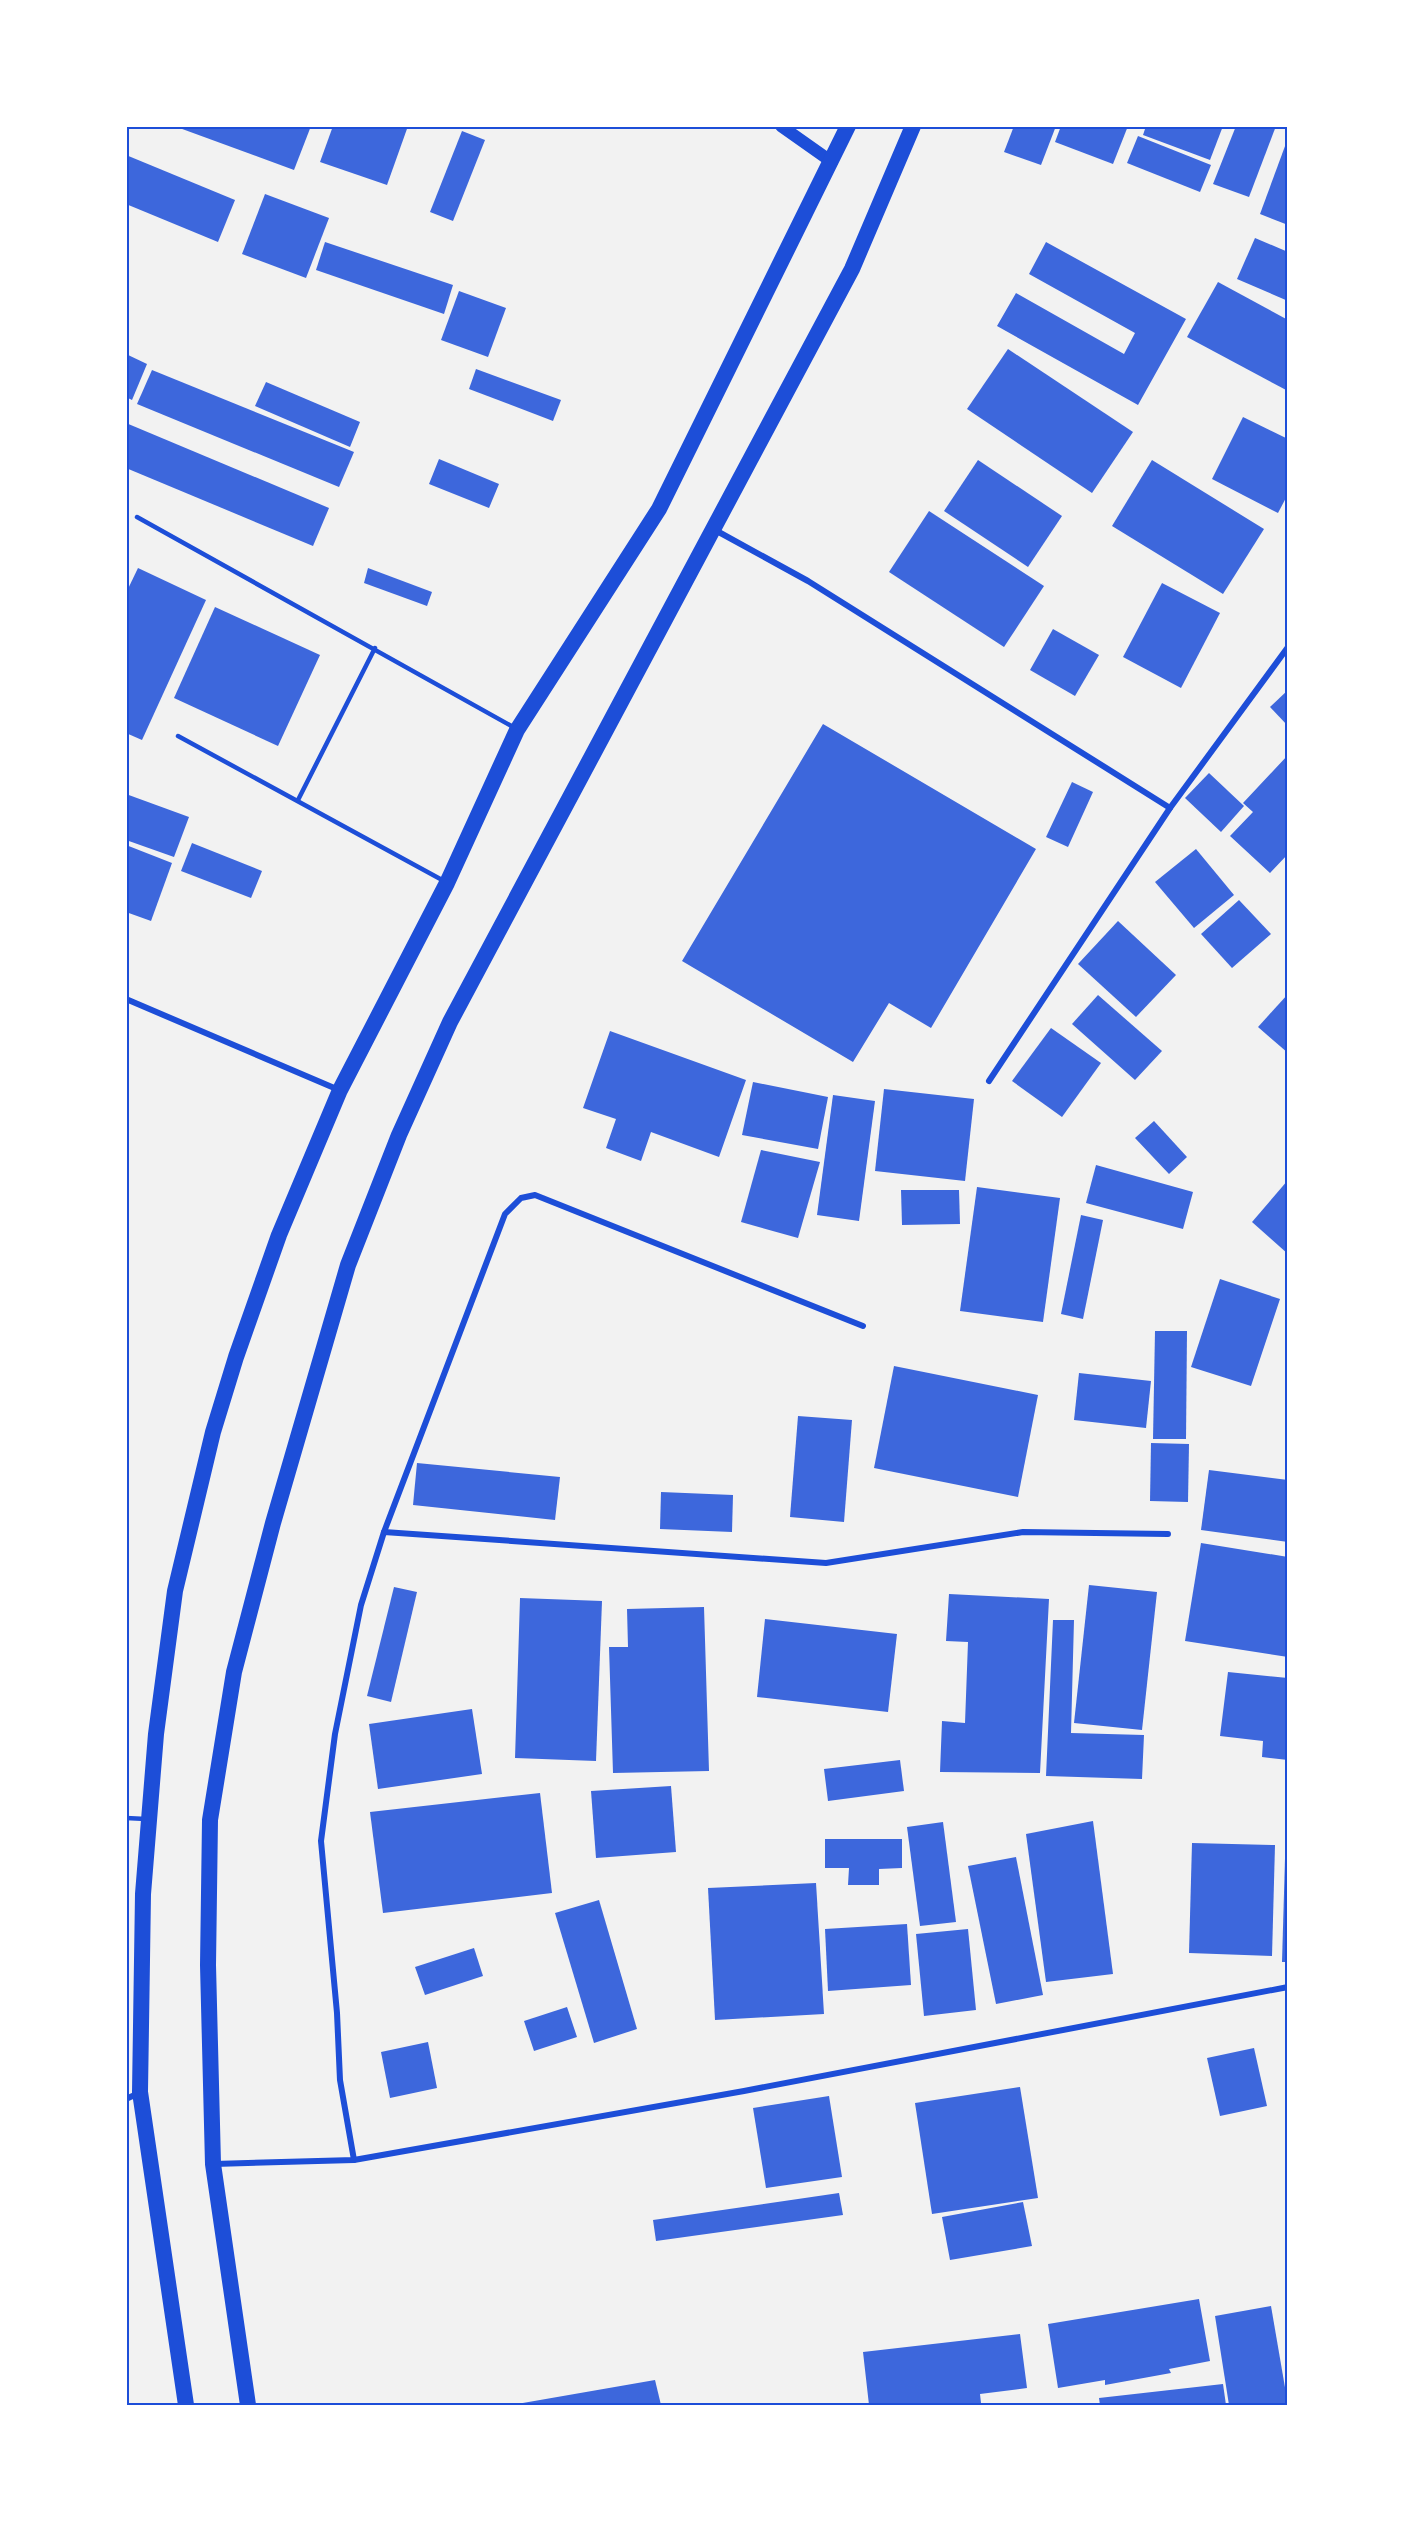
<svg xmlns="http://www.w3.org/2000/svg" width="1414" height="2531" viewBox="0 0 1414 2531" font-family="'PT Sans',sans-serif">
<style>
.building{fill:#3d67dc}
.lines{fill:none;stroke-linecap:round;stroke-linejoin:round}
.service{stroke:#1d4ed8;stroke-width:4.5}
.minor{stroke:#1d4ed8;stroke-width:6}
.secondary{stroke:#1d4ed8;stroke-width:12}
.trunk{stroke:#1d4ed8;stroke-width:16}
.neatline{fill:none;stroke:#1d4ed8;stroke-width:2}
</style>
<rect width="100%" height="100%" fill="#f2f2f2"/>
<!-- building -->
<g class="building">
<path d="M 174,126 L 311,126 L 294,170 Z"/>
<path d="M 333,126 L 408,126 L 387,185 L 320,162 Z"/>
<path d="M 1014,126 L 1056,126 L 1041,165 L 1004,152 Z"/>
<path d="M 1061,126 L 1128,126 L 1113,164 L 1055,142 Z"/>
<path d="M 1146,126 L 1223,126 L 1210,160 L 1143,135 Z"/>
<path d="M 1236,126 L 1276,126 L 1249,197 L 1213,184 Z"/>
<path d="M 462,131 L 485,140 L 453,221 L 430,212 Z"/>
<path d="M 1138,136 L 1211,165 L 1200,192 L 1127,163 Z"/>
<path d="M 1288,138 L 1288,225 L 1260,214 Z"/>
<path d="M 126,155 L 235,200 L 218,242 L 126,204 Z"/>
<path d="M 265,194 L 329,218 L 306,278 L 242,254 Z"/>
<path d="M 1255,238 L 1288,252 L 1288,301 L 1237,279 Z"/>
<path d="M 325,242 L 453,285 L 444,314 L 316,270 Z"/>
<path d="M 1046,242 L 1186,319 L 1138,405 L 997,326 L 1016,293 L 1124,354 L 1135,333 L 1029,274 Z"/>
<path d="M 1218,282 L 1288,320 L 1288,391 L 1187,337 Z"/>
<path d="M 459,291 L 506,308 L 488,357 L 441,340 Z"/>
<path d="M 1008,349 L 1133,432 L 1092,493 L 967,409 Z"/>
<path d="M 126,354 L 147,364 L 132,400 L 126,397 Z"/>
<path d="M 476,369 L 561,400 L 553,421 L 469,389 Z"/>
<path d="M 152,370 L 354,452 L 339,487 L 137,404 Z"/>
<path d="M 266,382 L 360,422 L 350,447 L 255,406 Z"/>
<path d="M 1243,417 L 1288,439 L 1288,494 L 1278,513 L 1212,479 Z"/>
<path d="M 126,423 L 329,508 L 313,546 L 126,468 Z"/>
<path d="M 439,459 L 499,484 L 489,508 L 429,484 Z"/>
<path d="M 978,460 L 1062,516 L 1028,567 L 944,511 Z"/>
<path d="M 1152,460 L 1264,529 L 1223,594 L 1112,526 Z"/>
<path d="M 929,511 L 1044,586 L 1004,647 L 889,572 Z"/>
<path d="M 138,568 L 206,600 L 142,740 L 126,733 L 126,593 Z"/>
<path d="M 368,568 L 432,592 L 427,606 L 364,583 Z"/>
<path d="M 1162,583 L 1220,613 L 1181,688 L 1123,657 Z"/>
<path d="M 215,607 L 320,655 L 278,746 L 174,698 Z"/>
<path d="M 1053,629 L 1099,655 L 1075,696 L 1030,670 Z"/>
<path d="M 1288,690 L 1288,726 L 1270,707 Z"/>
<path d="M 823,724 L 1036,849 L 931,1028 L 889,1003 L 853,1062 L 682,961 Z"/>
<path d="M 1288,755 L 1288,854 L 1270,873 L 1230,836 L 1253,812 L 1243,803 Z"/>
<path d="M 1209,773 L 1244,806 L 1221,832 L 1185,798 Z"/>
<path d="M 1072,782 L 1093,792 L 1068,847 L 1046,837 Z"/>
<path d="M 126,794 L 189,817 L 174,857 L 126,840 Z"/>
<path d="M 192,843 L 262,871 L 251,898 L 181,871 Z"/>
<path d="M 126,845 L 172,863 L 151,921 L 126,912 Z"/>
<path d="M 1196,849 L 1234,895 L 1194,928 L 1155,882 Z"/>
<path d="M 1239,900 L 1271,934 L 1232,968 L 1201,934 Z"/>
<path d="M 1118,921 L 1176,975 L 1136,1017 L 1078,964 Z"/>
<path d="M 1288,994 L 1288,1053 L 1258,1027 Z"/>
<path d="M 1098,995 L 1162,1051 L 1135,1080 L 1072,1024 Z"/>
<path d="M 1051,1028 L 1101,1063 L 1062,1117 L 1012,1081 Z"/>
<path d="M 610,1031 L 746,1080 L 719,1157 L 651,1132 L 641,1161 L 606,1148 L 616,1119 L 583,1108 Z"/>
<path d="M 753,1082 L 828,1097 L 818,1149 L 742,1135 Z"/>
<path d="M 884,1089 L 974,1099 L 965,1181 L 875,1171 Z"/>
<path d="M 833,1095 L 875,1101 L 859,1221 L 817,1215 Z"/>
<path d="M 1154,1121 L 1187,1157 L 1169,1174 L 1135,1138 Z"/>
<path d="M 761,1150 L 820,1162 L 798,1238 L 741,1222 Z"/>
<path d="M 1096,1165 L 1193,1192 L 1183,1229 L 1086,1203 Z"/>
<path d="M 1288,1180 L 1288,1254 L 1252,1222 Z"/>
<path d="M 977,1187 L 1060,1198 L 1043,1322 L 960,1311 Z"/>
<path d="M 901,1190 L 959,1190 L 960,1224 L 902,1225 Z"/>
<path d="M 1081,1215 L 1103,1220 L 1083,1319 L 1061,1314 Z"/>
<path d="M 1220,1279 L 1280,1299 L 1251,1386 L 1191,1367 Z"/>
<path d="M 1155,1331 L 1187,1331 L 1186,1439 L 1153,1439 Z"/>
<path d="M 894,1366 L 1038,1395 L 1018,1497 L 874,1468 Z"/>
<path d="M 1079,1373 L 1151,1381 L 1146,1428 L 1074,1420 Z"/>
<path d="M 798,1416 L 852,1420 L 844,1522 L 790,1517 Z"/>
<path d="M 1151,1443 L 1189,1444 L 1188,1502 L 1150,1501 Z"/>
<path d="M 417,1463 L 560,1477 L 555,1520 L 413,1505 Z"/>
<path d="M 1209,1470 L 1288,1480 L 1288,1542 L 1201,1530 Z"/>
<path d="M 661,1492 L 733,1495 L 732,1532 L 660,1529 Z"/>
<path d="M 1201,1543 L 1288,1557 L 1288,1657 L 1185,1641 Z"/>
<path d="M 1089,1585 L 1157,1592 L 1142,1730 L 1074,1723 Z"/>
<path d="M 394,1587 L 417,1592 L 391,1702 L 367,1696 Z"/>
<path d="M 949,1594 L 1049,1599 L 1040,1773 L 940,1772 L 942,1721 L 965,1723 L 968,1642 L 946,1641 Z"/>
<path d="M 520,1598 L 602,1601 L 596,1761 L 515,1758 Z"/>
<path d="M 704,1607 L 709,1771 L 613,1773 L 609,1647 L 628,1647 L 627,1609 Z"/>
<path d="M 765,1619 L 897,1634 L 888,1712 L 757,1697 Z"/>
<path d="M 1053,1620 L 1074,1620 L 1071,1733 L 1144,1735 L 1142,1779 L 1046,1776 Z"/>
<path d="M 1228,1672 L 1288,1678 L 1288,1760 L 1262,1757 L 1263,1741 L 1220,1736 Z"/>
<path d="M 472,1709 L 482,1774 L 378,1789 L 369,1724 Z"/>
<path d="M 900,1760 L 904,1791 L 828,1801 L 824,1769 Z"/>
<path d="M 671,1786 L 676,1852 L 596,1858 L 591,1791 Z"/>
<path d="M 540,1793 L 552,1893 L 383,1913 L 370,1812 Z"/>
<path d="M 1093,1821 L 1113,1974 L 1046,1982 L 1026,1834 Z"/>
<path d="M 943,1822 L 956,1922 L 920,1926 L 907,1827 Z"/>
<path d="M 1286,1824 L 1288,1824 L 1288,1962 L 1282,1962 Z"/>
<path d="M 825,1839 L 902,1839 L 902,1868 L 879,1869 L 879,1885 L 848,1885 L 849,1868 L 825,1868 Z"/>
<path d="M 1192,1843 L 1275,1845 L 1272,1956 L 1189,1953 Z"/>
<path d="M 1016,1857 L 1043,1995 L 996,2004 L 968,1866 Z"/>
<path d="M 816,1883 L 824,2014 L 715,2020 L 708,1888 Z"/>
<path d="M 599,1900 L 637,2029 L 594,2043 L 555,1913 Z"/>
<path d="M 907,1924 L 911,1985 L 828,1991 L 825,1929 Z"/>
<path d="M 968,1929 L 976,2010 L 924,2016 L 916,1934 Z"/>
<path d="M 474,1948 L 483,1976 L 425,1995 L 415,1967 Z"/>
<path d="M 567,2007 L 577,2037 L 534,2051 L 524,2021 Z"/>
<path d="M 428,2042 L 437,2088 L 390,2098 L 381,2052 Z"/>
<path d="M 1254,2048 L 1267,2106 L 1220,2116 L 1207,2058 Z"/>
<path d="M 1020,2087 L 1038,2198 L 932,2214 L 915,2103 Z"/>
<path d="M 829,2096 L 842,2177 L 766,2188 L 753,2108 Z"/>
<path d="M 839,2193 L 843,2215 L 656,2241 L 653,2220 Z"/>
<path d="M 1023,2202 L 1032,2246 L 950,2260 L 942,2217 Z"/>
<path d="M 1199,2299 L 1210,2361 L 1169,2369 L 1171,2373 L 1105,2385 L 1105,2380 L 1058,2388 L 1048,2324 Z"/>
<path d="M 1271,2306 L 1288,2405 L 1229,2405 L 1215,2316 Z"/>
<path d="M 1020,2334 L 1027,2388 L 980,2394 L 981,2403 L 960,2405 L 869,2405 L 863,2352 Z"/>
<path d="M 655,2380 L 661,2405 L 517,2405 L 517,2404 Z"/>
<path d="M 1223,2384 L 1226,2405 L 1100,2405 L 1099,2398 Z"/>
</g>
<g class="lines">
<!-- service -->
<g class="service">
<path d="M 137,517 L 515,728"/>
<path d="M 178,736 L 444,881"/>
<path d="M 298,800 L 375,648"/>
<path d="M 126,1818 L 146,1819"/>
</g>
<!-- minor -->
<g class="minor">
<path d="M 715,530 L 808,581 L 1170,808 L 1288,647"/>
<path d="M 126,999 L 339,1090"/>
<path d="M 989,1081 L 1170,808"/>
<path d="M 384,1532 L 505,1214 L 521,1198 L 535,1195 L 863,1326"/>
<path d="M 126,2099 L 139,2093"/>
<path d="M 354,2160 L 340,2080 L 337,2013 L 321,1841 L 335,1734 L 361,1605 L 384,1532 L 826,1563 L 1023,1532 L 1168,1534"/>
<path d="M 214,2164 L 354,2160 L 744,2091 L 1288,1987"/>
</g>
<!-- secondary -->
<path class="secondary" d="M 781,126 L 832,162"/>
<!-- trunk -->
<g class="trunk">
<path d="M 186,2405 L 140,2092 L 143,1894 L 156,1734 L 175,1591 L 213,1432 L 236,1357 L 279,1235 L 340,1090 L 447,883 L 517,730 L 659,509 L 848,126"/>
<path d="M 248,2405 L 213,2164 L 208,1965 L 210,1820 L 234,1672 L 273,1523 L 348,1265 L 399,1135 L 450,1022 L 852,269 L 913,126"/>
</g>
</g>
<!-- border -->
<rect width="1414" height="2531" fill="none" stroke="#ffffff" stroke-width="255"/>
<rect x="128" y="128" width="1158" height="2276" class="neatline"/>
</svg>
